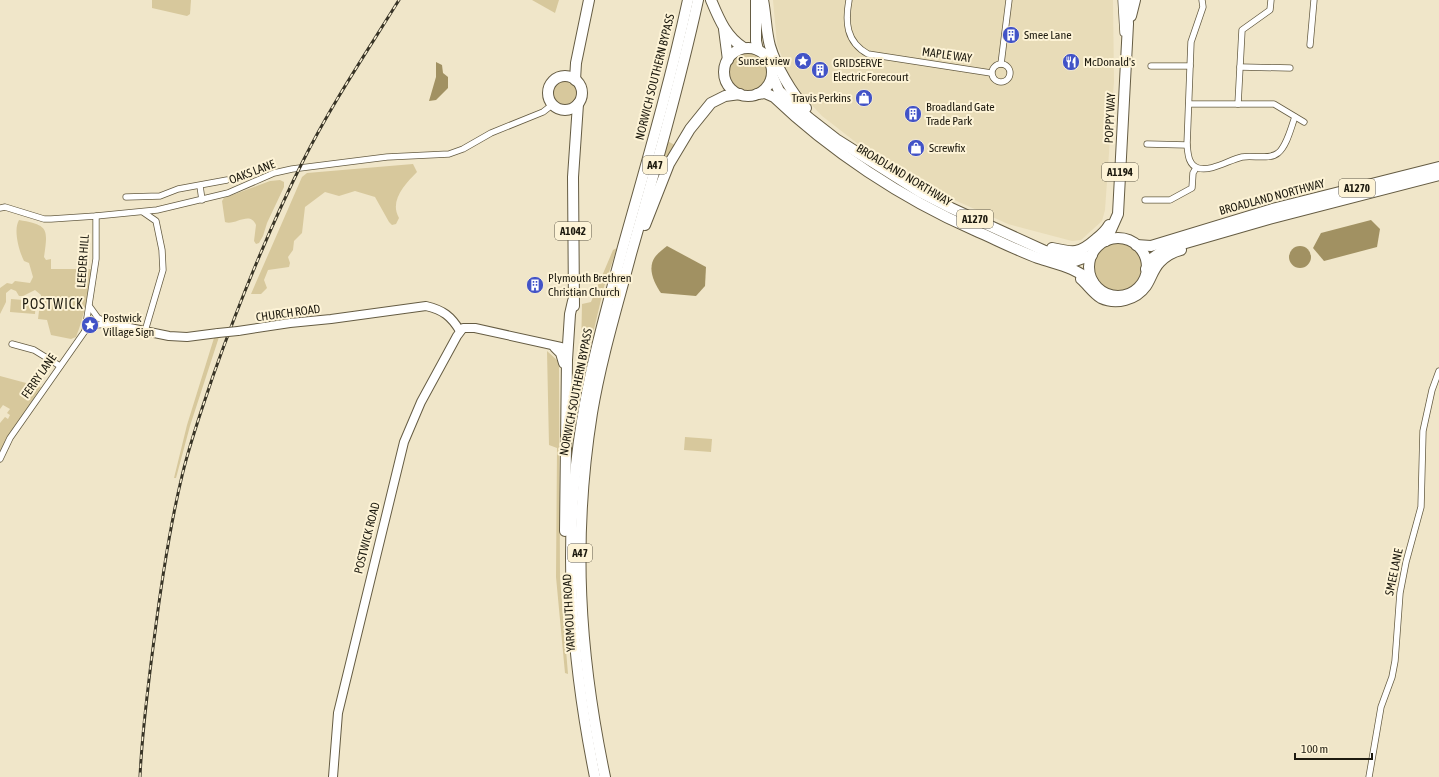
<svg xmlns="http://www.w3.org/2000/svg" width="1439" height="777" viewBox="0 0 1439 777" font-family="'Asap Condensed',sans-serif">
<style>
.built{fill:#e8dcb8}
.green{fill:#d7c89c}
.water{fill:#a19162}
.lines{fill:none;stroke-linecap:round;stroke-linejoin:round}
.street-casing{stroke:#655c43;stroke-width:7}
.secondary-casing{stroke:#655c43;stroke-width:10}
.highway-casing{stroke:#655c43;stroke-width:12}
.street{stroke:#fff;stroke-width:5.5}
.secondary{stroke:#fff;stroke-width:8}
.highway{stroke:#fff;stroke-width:10}
.rail-casing{stroke:#383426;stroke-width:3}
.rail{stroke:#fdf3d6;stroke-width:1.5;stroke-dasharray:4.5;stroke-linecap:butt}
.secondary-bridge-casing{stroke:#655c43;stroke-width:10;stroke-linecap:butt}
.secondary-bridge{stroke:#fff;stroke-width:8}
.labels{text-anchor:middle;stroke-width:4;stroke-linejoin:round;paint-order:stroke}
.shield{fill:#fdf3d6;stroke:#605b4b;stroke-width:1}
.shield-label{font-size:11px;font-weight:bold;fill:#1d1a0f}
.poi-label{font-size:12px;fill:#1d1a0f;stroke:#fdf3d6;text-anchor:start}
.street-label{font-size:12px;fill:#1d1a0f;stroke:#fdf3d6}
.quarter-label{font-size:14px;letter-spacing:1px;fill:#1d1a0f;stroke:#fdf3d6}
</style>
<rect width="100%" height="100%" fill="#f0e6c9"/>
<!-- built -->
<path class="built" d="M 773,0 L 1113,0 L 1114,81 L 1105,210 L 1102,221 L 1081,240 L 1072,241 L 1008,224 L 930,189 L 862,147 L 822,116 L 809,102 L 790,78 L 777,44 Z"/>
<!-- green -->
<g class="green">
<path d="M 152,0 L 191,0 L 190,14 L 187,16 L 152,8 Z"/>
<path d="M 532,0 L 559,0 L 555,13 Z"/>
<circle cx="748" cy="72" r="19"/>
<circle cx="564" cy="93" r="13"/>
<path d="M 665,140 L 675,145 L 654,187 Z"/>
<path d="M 413,164 L 417,172 C 405,184 389,201 399,218 L 396,224 L 392,225 L 389,222 L 375,197 L 355,191 L 339,196 L 325,192 L 305,207 L 302,233 L 294,241 L 293,250 L 288,257 L 290,263 L 289,267 L 268,270 L 264,280 L 267,288 L 261,294 L 251,294 L 302,177 L 307,173 Z"/>
<path d="M 280,180 L 284,182 L 284,187 L 267,223 L 263,236 L 259,243 L 256,244 L 254,241 L 256,225 C 250,210 235,226 225,222 L 222,201 L 224,198 L 270,181 Z"/>
<path d="M 19,220 C 49,225 48,229 44,257 L 46,260 L 51,259 L 51,269 L 92,269 C 88,292 85,315 76,337 L 71,339 L 51,335 L 47,320 L 38,319 L 41,295 L 35,290 L 23,296 L 19,296 L 16,291 L 11,289 L 6,293 L 6,302 L 0,314 L 0,288 L 7,283 L 12,284 L 15,281 L 30,283 L 33,277 L 29,263 L 24,261 C 19,251 13,230 19,220 Z"/>
<circle cx="1118" cy="267" r="25"/>
<path d="M 617,248 L 604,287 L 583,376 L 577,382 L 576,369 L 581,350 L 582,304 L 591,302 L 613,250 Z"/>
<path d="M 11,299 L 36,301 L 35,314 L 10,312 Z"/>
<path d="M 219,337 L 190,426 L 176,478 L 174,478 L 187,425 L 214,338 Z"/>
<path d="M 547,351 L 559,362 L 560,578 L 568,674 L 565,673 L 556,577 L 557,448 L 549,445 Z"/>
<path d="M 0,376 L 41,387 L 0,453 L 0,423 L 5,417 L 8,419 L 10,415 L 7,413 L 10,409 L 3,405 L 0,409 Z"/>
<path d="M 685,437 L 712,439 L 711,452 L 684,450 Z"/>
</g>
<!-- water -->
<g class="water">
<path d="M 436,62 L 442,65 L 443,73 L 448,77 L 448,88 L 436,100 L 429,101 L 436,77 Z"/>
<path d="M 1371,220 L 1380,229 L 1377,247 L 1324,261 L 1313,248 L 1321,233 Z"/>
<path d="M 667,246 L 706,267 L 705,286 L 696,296 L 661,293 C 654,283 647,268 655,257 C 658,253 663,249 667,246 Z"/>
<circle cx="1300" cy="257" r="11"/>
</g>
<g class="lines">
<defs>
<g id="street">
<path d="M 849,0 C 845,22 846,42 868,54 L 991,73"/>
<path d="M 1121,0 L 1123,33"/>
<path d="M 1202,0 L 1203,7 L 1191,42 L 1187,145 C 1188,153 1188,165 1198,168 C 1211,172 1229,160 1242,157 C 1253,155 1270,160 1278,153 C 1287,146 1291,127 1295,117"/>
<path d="M 1310,45 L 1314,0"/>
<circle cx="1001" cy="73" r="9"/>
<path d="M 1001,64 L 1009,0"/>
<path d="M 1151,66 L 1190,66"/>
<path d="M 1240,67 L 1290,68"/>
<path d="M 1189,104 L 1274,104 L 1304,122"/>
<path d="M 1238,104 L 1242,30 L 1270,10 L 1271,0"/>
<path d="M 1147,144 L 1187,145"/>
<path d="M 200,186 L 202,200"/>
<path d="M 126,197 L 160,196 L 178,189 L 227,180"/>
<path d="M 1145,200 L 1170,200 L 1192,188 L 1193,173 L 1196,168"/>
<path d="M 0,208 L 5,207 L 44,219 L 51,219 L 96,216 L 157,210 L 228,193 L 274,173 L 292,169 L 387,157 L 449,154 L 463,149 L 491,133 L 543,112 L 552,105"/>
<path d="M 143,212 L 156,221 L 162,250 L 163,270 L 145,331"/>
<path d="M 90,307 L 98,318 L 109,323"/>
<path d="M 85,331 L 96,259 L 96,216"/>
<path d="M 12,344 L 34,350 L 60,366"/>
<path d="M 0,459 L 10,438 L 85,331 L 97,325 L 110,324"/>
<path d="M 1369,777 L 1381,707 L 1392,677 L 1395,661 L 1400,593 L 1406,562 L 1421,507 L 1423,431 L 1432,390 L 1439,371"/>
</g>
<g id="secondary">
<path d="M 110,324 L 169,336 L 187,337 L 218,333"/>
<path d="M 238,331 L 290,323 L 331,319 L 426,306 C 443,310 451,316 460,331"/>
<path d="M 333,777 L 338,713 L 404,442 L 421,402 L 457,336 L 463,328 L 475,328 L 561,347"/>
</g>
<g id="highway">
<path d="M 711,0 C 719,19 726,37 744,48"/>
<path d="M 756,0 L 756,41 L 758,50"/>
<path d="M 763,0 C 766,15 766,32 770,46 C 776,66 792,94 806,108"/>
<path d="M 1131,16 L 1135,0"/>
<path d="M 724,29 L 728,60"/>
<circle cx="748" cy="72" r="24"/>
<path d="M 772,75 L 779,91 L 809,118 L 836,139 L 920,192 L 951,208 L 1045,251 L 1075,261 L 1092,255"/>
<circle cx="565" cy="93" r="17"/>
<path d="M 575,80 L 576,63 L 589,0"/>
<path d="M 757,94 L 765,93 L 774,97 C 829,150 903,199 974,230 C 995,239 1016,250 1038,258 C 1059,265 1074,267 1093,282"/>
<path d="M 645,225 L 669,164 L 690,129 L 711,103 L 725,96 L 740,94"/>
<circle cx="1118" cy="267" r="29"/>
<path d="M 1106,241 L 1118,214 L 1128,24 L 1127,0"/>
<path d="M 1136,245 L 1151,246 L 1276,208 L 1439,167"/>
<path d="M 1052,248 C 1074,253 1079,254 1096,239 C 1101,235 1106,231 1109,225"/>
<path d="M 1146,269 L 1151,259 L 1165,249 L 1269,219 L 1439,175"/>
<path d="M 1081,279 C 1088,285 1093,293 1101,298 C 1116,305 1136,300 1146,286 C 1151,279 1153,269 1160,262 C 1165,257 1173,252 1181,250"/>
<path d="M 574,306 L 573,177 L 578,104"/>
<path d="M 555,347 L 561,353 L 564,363"/>
<path d="M 565,531 L 567,360 L 570,314 L 573,301"/>
<path d="M 595,777 C 571,658 562,542 582,421 C 591,362 608,304 623,247 C 646,165 670,83 688,0"/>
<path d="M 605,777 C 579,653 572,539 592,413 C 601,359 617,307 631,254 C 655,170 679,86 698,0"/>
</g>
</defs>
<!-- street casing -->
<use href="#street" class="street-casing"/>
<!-- secondary casing -->
<use href="#secondary" class="secondary-casing"/>
<!-- highway casing -->
<use href="#highway" class="highway-casing"/>
<!-- street -->
<use href="#street" class="street"/>
<!-- secondary -->
<use href="#secondary" class="secondary"/>
<!-- highway -->
<use href="#highway" class="highway"/>
<defs>
<path id="rail" d="M 140,777 C 142,731 148,686 154,640 C 161,585 169,530 182,476 C 190,442 202,409 213,376 C 239,303 268,231 303,161 C 331,105 366,53 399,0"/>
</defs>
<!-- rail casing -->
<use href="#rail" class="rail-casing"/>
<!-- rail -->
<use href="#rail" class="rail"/>
<defs>
<path id="secondary-bridge" d="M 218,333 L 238,331"/>
</defs>
<!-- secondary-bridge casing -->
<use href="#secondary-bridge" class="secondary-bridge-casing"/>
<!-- secondary-bridge -->
<use href="#secondary-bridge" class="secondary-bridge"/>
</g>
<!-- icons -->
<defs>
<symbol id="building-disc" viewBox="-11 -11 22 22"><circle r="9.5" fill="#4253c7" stroke="#fdf3d6"/><path d="M-4-6H4V6H1V3H-1V6H-4ZM-2.5-4.3h1.7v1.8h-1.7ZM.8-4.3h1.7v1.8H.8ZM-2.5-1h1.7V.8h-1.7ZM.8-1h1.7V.8H.8Z" fill="#fff"/></symbol>
<symbol id="sight-disc" viewBox="-11 -11 22 22"><circle r="9.5" fill="#4253c7" stroke="#fdf3d6"/><path d="M0-6L1.8-2.2L6-1.7L2.9 1.2L3.7 5.4L0 3.3L-3.7 5.4L-2.9 1.2L-6-1.7L-1.8-2.2Z" fill="#fff"/></symbol>
<symbol id="restaurant-disc" viewBox="-11 -11 22 22"><circle r="9.5" fill="#4253c7" stroke="#fdf3d6"/><path d="M-5-6h1v4h1v-4h1v4h1v-4h1v5L-1.5 .5V6h-2V.5L-5-1ZM5-6V6H3V1.5H1.5Q1.5-4 5-6Z" fill="#fff"/></symbol>
<symbol id="shop-disc" viewBox="-11 -11 22 22"><circle r="9.5" fill="#4253c7" stroke="#fdf3d6"/><path d="M-5-2.5h2.3a2.7 3.5 0 0 1 5.4 0H5L5.5 6h-11ZM-1.5-2.5h3a1.5 2.3 0 0 0-3 0Z" fill="#fff"/></symbol>
</defs>
<g fill-rule="evenodd">
<use href="#building-disc" x="1001" y="25" width="20" height="20"/>
<use href="#sight-disc" x="793" y="51" width="20" height="20"/>
<use href="#restaurant-disc" x="1061" y="52" width="20" height="20"/>
<use href="#building-disc" x="810" y="60" width="20" height="20"/>
<use href="#shop-disc" x="854" y="88" width="20" height="20"/>
<use href="#building-disc" x="903" y="104" width="20" height="20"/>
<use href="#shop-disc" x="906" y="138" width="20" height="20"/>
<use href="#building-disc" x="525" y="275" width="20" height="20"/>
<use href="#sight-disc" x="80" y="315" width="20" height="20"/>
</g>
<g class="labels">
<!-- shield labels -->
<g class="shield">
<rect x="643" y="156" width="24" height="18" rx="3"/>
<rect x="1102" y="163" width="36" height="18" rx="3"/>
<rect x="1339" y="179" width="36" height="18" rx="3"/>
<rect x="957" y="210" width="36" height="18" rx="3"/>
<rect x="555" y="222" width="36" height="18" rx="3"/>
<rect x="568" y="544" width="24" height="18" rx="3"/>
</g>
<g class="shield-label">
<text x="655" y="169">A47</text>
<text x="1120" y="176">A1194</text>
<text x="1357" y="192">A1270</text>
<text x="975" y="223">A1270</text>
<text x="573" y="235">A1042</text>
<text x="580" y="557">A47</text>
</g>
<!-- poi labels -->
<g class="poi-label">
<text x="1024" y="39">Smee Lane</text>
<text x="790" y="65" text-anchor="end">Sunset view</text>
<text x="1084" y="66">McDonald's</text>
<text x="833" y="67">GRIDSERVE<tspan x="833" dy="14">Electric Forecourt</tspan></text>
<text x="851" y="102" text-anchor="end">Travis Perkins</text>
<text x="926" y="111">Broadland Gate<tspan x="926" dy="14">Trade Park</tspan></text>
<text x="929" y="152">Screwfix</text>
<text x="548" y="282">Plymouth Brethren<tspan x="548" dy="14">Christian Church</tspan></text>
<text x="103" y="322">Postwick<tspan x="103" dy="14">Village Sign</tspan></text>
</g>
<!-- street labels -->
<g class="street-label">
<text transform="translate(947 55) rotate(8)" y="4">MAPLE WAY</text>
<text transform="translate(655 77) rotate(-76)" y="4">NORWICH SOUTHERN BYPASS</text>
<text transform="translate(1110 118) rotate(-87)" y="4">POPPY WAY</text>
<text transform="translate(252 172) rotate(-21)" y="4">OAKS LANE</text>
<text transform="translate(904 175) rotate(31)" y="4">BROADLAND NORTHWAY</text>
<text transform="translate(1272 197) rotate(-15)" y="4">BROADLAND NORTHWAY</text>
<text transform="translate(83 261) rotate(-86)" y="4">LEEDER HILL</text>
<text transform="translate(288 313) rotate(-8)" y="4">CHURCH ROAD</text>
<text transform="translate(39 376) rotate(-55)" y="4">FERRY LANE</text>
<text transform="translate(576 392) rotate(-79)" y="4">NORWICH SOUTHERN BYPASS</text>
<text transform="translate(367 538) rotate(-76)" y="4">POSTWICK ROAD</text>
<text transform="translate(1394 572) rotate(-78)" y="4">SMEE LANE</text>
<text transform="translate(569 613) rotate(-93)" y="4">YARMOUTH ROAD</text>
</g>
<!-- quarter labels -->
<g class="quarter-label">
<text x="53" y="309">POSTWICK</text>
</g>
</g>
<!-- scale -->
<path d="M1295 753v6h77v-6" fill="none" stroke="#1d1a0f" stroke-width="2"/>
<text x="1301" y="753" font-size="12" fill="#1d1a0f" stroke="#fdf3d6" stroke-width="3" paint-order="stroke">100 m</text>
</svg>
